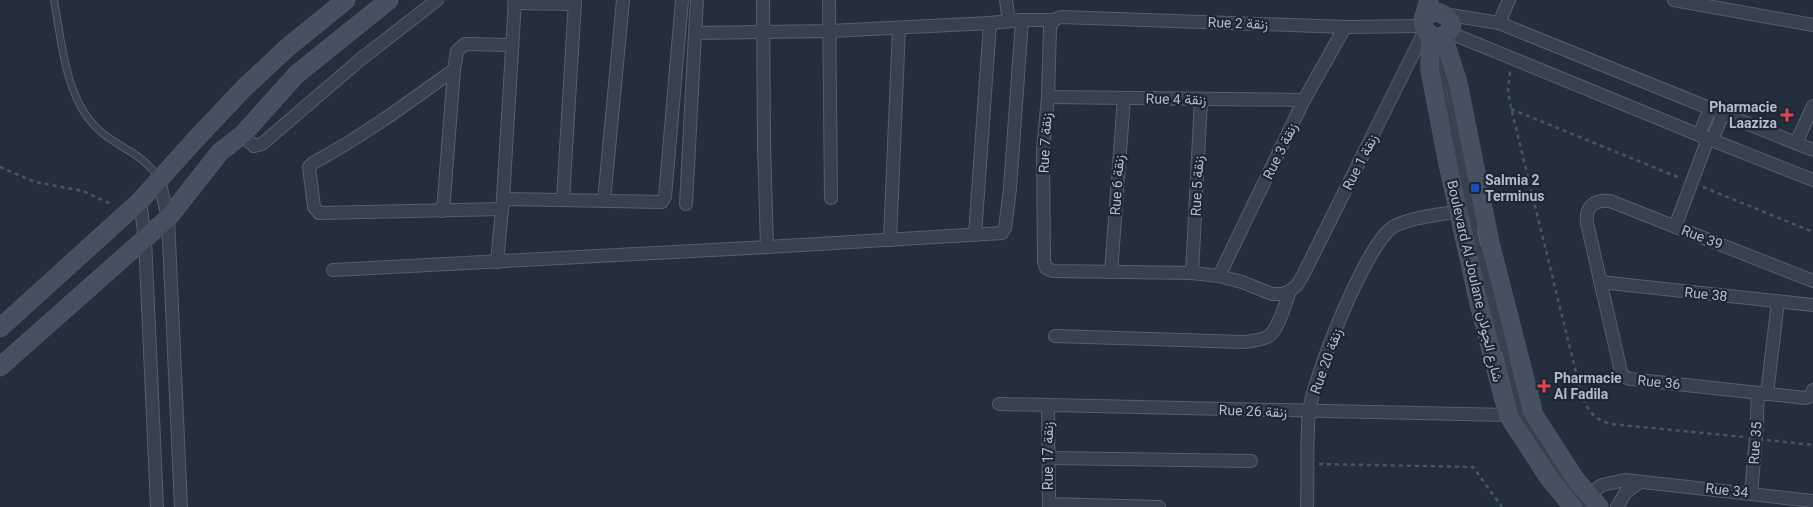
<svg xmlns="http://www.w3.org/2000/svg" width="1813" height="507" viewBox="0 0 1813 507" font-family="Roboto,Vazirmatn,sans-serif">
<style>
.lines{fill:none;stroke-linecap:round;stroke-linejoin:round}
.lane-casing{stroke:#565f6c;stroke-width:8}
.street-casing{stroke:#565f6c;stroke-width:14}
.secondary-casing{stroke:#565f6c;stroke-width:19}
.path{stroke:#44595c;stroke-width:2.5;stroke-dasharray:4 4;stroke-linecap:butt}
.lane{stroke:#38414e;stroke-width:6}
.street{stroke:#38414e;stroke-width:12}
.secondary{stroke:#465061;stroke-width:18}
.health-dot{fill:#e0444e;stroke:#1d2633;stroke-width:2}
.transit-dot{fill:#1a4fb4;stroke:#1d2633;stroke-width:2}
.labels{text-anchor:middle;stroke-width:4.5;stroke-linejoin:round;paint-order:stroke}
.street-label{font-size:14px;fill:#b4bcc9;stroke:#1d2633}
.poi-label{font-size:14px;font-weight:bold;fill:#b4bcc9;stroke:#1d2633;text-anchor:start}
</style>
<rect width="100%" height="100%" fill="#242f3e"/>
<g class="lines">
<defs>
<g id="lane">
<path d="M 54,0 C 62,43 65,101 101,132 C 120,148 144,155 158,177"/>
<path d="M 1438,51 L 1443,89 L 1500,349"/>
<path d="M 1445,67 L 1478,226"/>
<path d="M 1483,248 L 1508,364 L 1521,415 L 1564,478 L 1586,507"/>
</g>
<g id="street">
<path d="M 763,0 L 764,144 L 767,247 L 1002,233 L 1005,228 L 1010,189 L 1022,20"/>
<path d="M 829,0 L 831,198"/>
<path d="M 1006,0 L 1009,21"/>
<path d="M 1674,0 L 1813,25"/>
<path d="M 514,3 L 575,4"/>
<path d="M 1450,15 L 1499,23 L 1813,150"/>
<path d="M 1053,20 L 1050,28 L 1048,97 L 1043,150 L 1044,261 L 1046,268 L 1053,271 L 1192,273 L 1219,276 L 1242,282 L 1272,294 L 1282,294 L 1290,291 L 1297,285 L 1303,275 L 1425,30"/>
<path d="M 1499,23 L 1509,0"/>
<path d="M 1448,32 L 1699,135 L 1813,180"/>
<path d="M 695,33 L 697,0"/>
<path d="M 1048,97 L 1304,100"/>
<path d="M 242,135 L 254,146 L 262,144 L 361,59 L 437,0"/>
<path d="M 1699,135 L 1710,109"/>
<path d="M 1712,140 L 1723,114"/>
<path d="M 1796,143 L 1813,106"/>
<path d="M 159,180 L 168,218 L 181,507"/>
<path d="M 503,199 L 662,202 L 665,197 L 682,0"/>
<path d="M 563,200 L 575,0"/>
<path d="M 140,201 L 145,239 L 157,507"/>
<path d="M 604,201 L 623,0"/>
<path d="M 686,204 L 695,33 L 830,31 L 990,23 L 1022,20 L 1053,20 L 1061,17 L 1345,27 L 1423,26"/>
<path d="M 502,209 L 319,213 L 314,207 L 309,167 L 313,163 C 361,137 404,106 448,74 L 454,70 L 457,51 L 465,44 L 512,45"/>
<path d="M 443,211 L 454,70"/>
<path d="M 1675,227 L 1708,139"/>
<path d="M 975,235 L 990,23"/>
<path d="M 890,240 L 899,28"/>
<path d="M 497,262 L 503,199 L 515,0"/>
<path d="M 333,270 L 767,247"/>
<path d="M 1111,272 L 1124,98"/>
<path d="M 1192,273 L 1201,99"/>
<path d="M 1219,276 L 1304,100 L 1345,27"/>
<path d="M 1813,281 L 1610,201 C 1594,199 1585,207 1587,223 L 1622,376 L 1630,379 L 1805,398 L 1811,396 L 1813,390"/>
<path d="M 1600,282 L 1813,305"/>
<path d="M 1055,336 L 1244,342 C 1252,341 1261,340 1267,337 C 1279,331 1285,303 1290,291"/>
<path d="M 1767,394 L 1778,301"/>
<path d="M 999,404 L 1508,415"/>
<path d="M 1048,405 L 1049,507"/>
<path d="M 1049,458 L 1251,461"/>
<path d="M 1751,493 L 1756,438 L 1758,393"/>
<path d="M 1588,495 L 1602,485 L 1625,480 L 1813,501"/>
<path d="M 1049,504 L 1159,507"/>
<path d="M 1307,507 C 1308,476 1306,443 1309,412 C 1313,378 1366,244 1393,227 C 1410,217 1440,215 1459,211"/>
<path d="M 1617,507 L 1626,492 L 1640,482"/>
</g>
<g id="secondary">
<path d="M 1423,19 C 1437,0 1467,28 1442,36 C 1438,38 1434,37 1431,35 C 1417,28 1426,11 1429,0"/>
<path d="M 1430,35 L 1430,70 L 1448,164 L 1479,303 L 1508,415 L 1549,478 L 1573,507"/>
<path d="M 1443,36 L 1458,83 L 1490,243 L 1534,415 L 1575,479 L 1599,507"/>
<path d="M 0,328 L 140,201 L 194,141 L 244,88 L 288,47 L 346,0"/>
<path d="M 0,367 L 168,218 L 220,152 L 242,135 L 297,74 L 389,0"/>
</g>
</defs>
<!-- lane casing -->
<use href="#lane" class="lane-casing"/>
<!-- street casing -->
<use href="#street" class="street-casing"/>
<!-- secondary casing -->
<use href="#secondary" class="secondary-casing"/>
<!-- path -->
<g class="path">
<path d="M 1510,72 L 1508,91 L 1511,108 L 1580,389 C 1585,407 1592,419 1611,424 L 1744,437"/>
<path d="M 1511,109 L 1680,178"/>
<path d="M 0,167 L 35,182 L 83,191 L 113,205"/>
<path d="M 1703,187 L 1813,232"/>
<path d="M 1767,440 L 1813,445"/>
<path d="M 1319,464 L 1473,467 L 1502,507"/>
</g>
<!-- lane -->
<use href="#lane" class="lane"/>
<!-- street -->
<use href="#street" class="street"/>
<!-- secondary -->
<use href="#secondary" class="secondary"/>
</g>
<!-- markers -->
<g class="health-dot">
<path d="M1784.5 107.5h5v5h5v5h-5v5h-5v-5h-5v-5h5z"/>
<path d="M1541.5 378.5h5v5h5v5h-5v5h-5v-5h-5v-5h5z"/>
</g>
<rect class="transit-dot" x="1470" y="183" width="10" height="10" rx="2.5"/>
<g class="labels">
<!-- street labels -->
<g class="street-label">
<text transform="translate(1238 23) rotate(2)" y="5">Rue 2 زنقة</text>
<text transform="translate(1176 99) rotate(1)" y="5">Rue 4 زنقة</text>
<text transform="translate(1045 143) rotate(-87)" y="5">Rue 7 زنقة</text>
<text transform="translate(1280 151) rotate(-64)" y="5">Rue 3 زنقة</text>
<text transform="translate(1360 162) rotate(-63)" y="5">Rue 1 زنقة</text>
<text transform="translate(1117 185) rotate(-86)" y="5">Rue 6 زنقة</text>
<text transform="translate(1197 186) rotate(-87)" y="5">Rue 5 زنقة</text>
<text transform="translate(1702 237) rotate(21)" y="5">Rue 39</text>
<text transform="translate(1475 281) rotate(77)" y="5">Boulevard Al Joulane شارع الجولان</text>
<text transform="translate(1706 294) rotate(6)" y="5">Rue 38</text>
<text transform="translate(1326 361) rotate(-70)" y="5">Rue 20 زنقة</text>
<text transform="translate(1659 382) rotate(6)" y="5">Rue 36</text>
<text transform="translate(1253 411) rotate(2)" y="5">Rue 26 زنقة</text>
<text transform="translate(1755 443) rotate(-86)" y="5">Rue 35</text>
<text transform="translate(1048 456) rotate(-90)" y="5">Rue 17 زنقة</text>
<text transform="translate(1727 490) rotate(6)" y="5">Rue 34</text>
</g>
<!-- poi labels -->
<g class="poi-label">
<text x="1777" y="112" text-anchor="end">Pharmacie<tspan x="1777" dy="16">Laaziza</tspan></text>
<text x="1485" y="185">Salmia 2<tspan x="1485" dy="16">Terminus</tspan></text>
<text x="1554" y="383">Pharmacie<tspan x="1554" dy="16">Al Fadila</tspan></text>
</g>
</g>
</svg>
